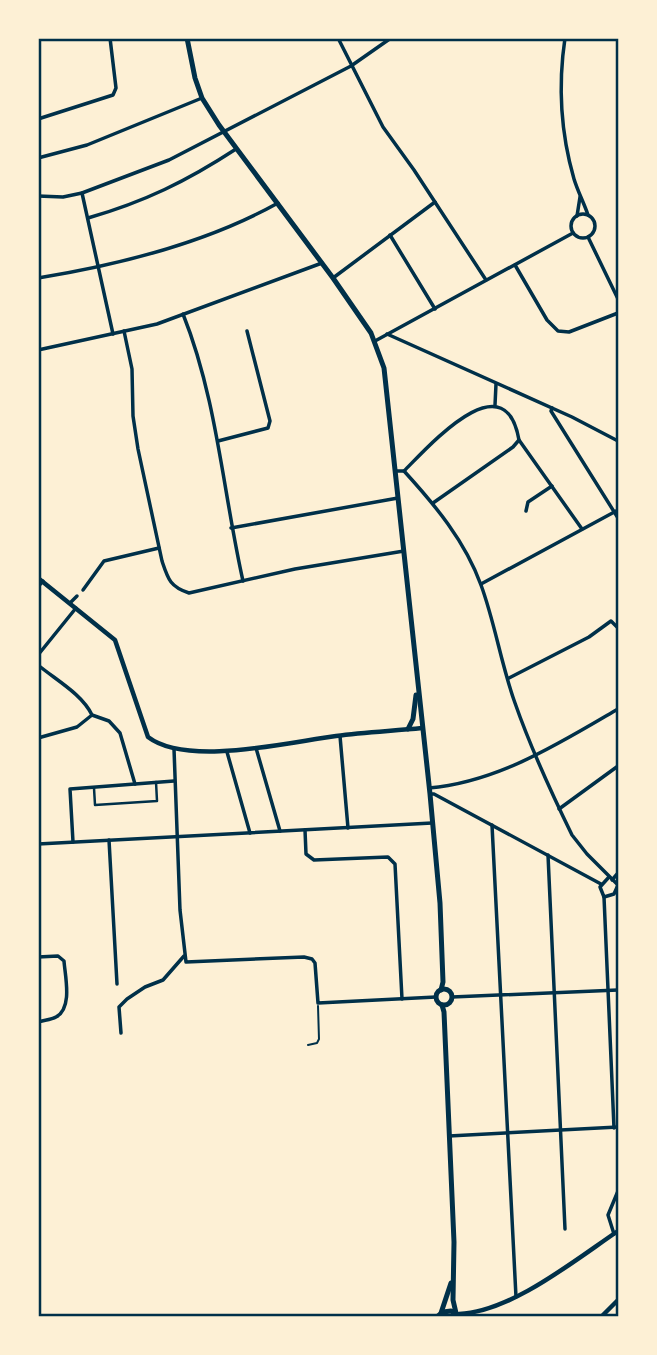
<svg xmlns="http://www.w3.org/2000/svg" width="657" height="1355" viewBox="0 0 657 1355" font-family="Commissioner,sans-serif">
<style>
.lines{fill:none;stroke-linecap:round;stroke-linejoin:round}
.service{stroke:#003049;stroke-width:2}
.pedestrian{stroke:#003049;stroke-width:2.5}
.minor{stroke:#003049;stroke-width:3.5}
.tertiary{stroke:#003049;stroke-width:4.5}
.primary{stroke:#003049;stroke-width:5}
.neatline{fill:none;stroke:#003049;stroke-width:2.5}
</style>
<rect width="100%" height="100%" fill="#fdf0d5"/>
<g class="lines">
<!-- service -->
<path class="service" d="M 308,1045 L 317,1043 L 319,1039 L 318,1006"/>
<!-- pedestrian -->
<path class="pedestrian" d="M 94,788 L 95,805 L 157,801 L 156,782"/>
<!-- minor -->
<g class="minor">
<path d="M 338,38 L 383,127 L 414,170 L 486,280"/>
<path d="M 565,38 C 558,85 561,134 574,179 C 578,192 584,203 588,215"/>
<path d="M 38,119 L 113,95 L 116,88 L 110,38"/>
<path d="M 38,158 L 87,145 L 202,98"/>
<path d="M 82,193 L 113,334"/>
<path d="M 38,196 L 63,197 L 82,193 L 169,160 L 351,66 L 391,38"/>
<circle cx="583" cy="226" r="12"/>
<path d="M 577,216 L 580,197"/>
<path d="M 88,218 C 144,202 187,181 236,149"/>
<path d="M 390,235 L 435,309"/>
<path d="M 588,237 L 618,299"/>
<path d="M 515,265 L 547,320 L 558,331 L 569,332 L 618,313"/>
<path d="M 38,278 C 118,265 208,242 278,203"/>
<path d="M 333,278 L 435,202"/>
<path d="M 183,314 C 217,399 223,492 243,581"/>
<path d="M 124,331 L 132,369 L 133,416 L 138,449 L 162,561 C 168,579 170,587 189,593 L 295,569 L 404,551"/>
<path d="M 387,334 L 572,417 L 618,441"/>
<path d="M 375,341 L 573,233"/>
<path d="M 38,350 L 157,324 L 322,263"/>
<path d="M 495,405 L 496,384"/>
<path d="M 552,408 L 551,411 L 618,518"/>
<path d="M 519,440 L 582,529"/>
<path d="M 218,441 L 268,428 L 270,421 L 247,331"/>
<path d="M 396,471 L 404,471 C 430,445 505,360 519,440 L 513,447 L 433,503"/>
<path d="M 404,471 C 435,505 465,541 481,585 C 495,623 501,664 515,703 C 530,746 552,794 572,835 L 587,854 L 618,885"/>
<path d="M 526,511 L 528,502 L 552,486"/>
<path d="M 231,528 L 398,498"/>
<path d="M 481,584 L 618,510"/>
<path d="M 38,587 L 43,581"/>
<path d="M 83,590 L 104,561 L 159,548"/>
<path d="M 70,603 L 77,596"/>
<path d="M 38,655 L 76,608"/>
<path d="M 38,665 C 56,680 82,694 92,715 L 109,721 L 120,733 L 135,784"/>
<path d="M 509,678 L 589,637 L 611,621 L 618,628"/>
<path d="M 340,736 L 348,828"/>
<path d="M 38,738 L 77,727 L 92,715"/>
<path d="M 256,748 L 280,831"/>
<path d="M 174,749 L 180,910 L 186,962 L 304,957 L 312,959 L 315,963 L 318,1003 L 436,997"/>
<path d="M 227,752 L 250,833"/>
<path d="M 429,788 C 498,782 560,743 618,709"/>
<path d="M 430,794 L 434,794 L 601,884"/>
<path d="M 559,809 L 618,766"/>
<path d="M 492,825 L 516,1297"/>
<path d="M 305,830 L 306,854 L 314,860 L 388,857 L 395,864 L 402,999"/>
<path d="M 109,840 L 117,984"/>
<path d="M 73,842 L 70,789 L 174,781"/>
<path d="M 38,844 L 432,823"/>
<path d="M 548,855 L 565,1229"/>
<path d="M 609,877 L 600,887 L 604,897 L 614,894 L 618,885"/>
<path d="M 612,880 L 618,873"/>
<path d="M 38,895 L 38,902"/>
<path d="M 604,897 L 614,1128"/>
<path d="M 38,957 L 58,956 L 64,961 C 65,976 73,1008 56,1017 C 51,1020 44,1020 38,1022"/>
<path d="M 452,997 L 618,990"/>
<path d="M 121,1033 L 119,1007 L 127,999 L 145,987 L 163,980 L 184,956"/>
<path d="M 449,1136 L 618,1127"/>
<path d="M 614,1234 L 608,1215 L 618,1191"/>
</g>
<!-- tertiary -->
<g class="tertiary">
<path d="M 38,578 L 115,640 L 148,737 C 187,767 289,742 336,736 C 365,732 393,731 422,728"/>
<path d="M 459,1314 C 511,1312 575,1260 618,1231"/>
<path d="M 602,1316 L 618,1300"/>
</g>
<!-- primary -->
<g class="primary">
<path d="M 187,38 L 195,78 L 202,98 L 219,125 L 333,278 L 371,333 L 384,368 L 430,794 L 440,903 L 443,982 L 441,990"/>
<path d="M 408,729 L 413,719 L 416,695"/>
<circle cx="444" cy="997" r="8"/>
<path d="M 442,1005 L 444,1012 L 454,1242 L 453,1300 L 456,1313"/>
<path d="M 441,1313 L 451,1283"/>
<path d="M 438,1316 L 443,1312 L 451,1311 L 460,1316"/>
</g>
</g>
<!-- border -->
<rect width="657" height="1355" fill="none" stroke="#fdf0d5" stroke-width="80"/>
<rect x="40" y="40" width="577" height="1275" class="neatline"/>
</svg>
